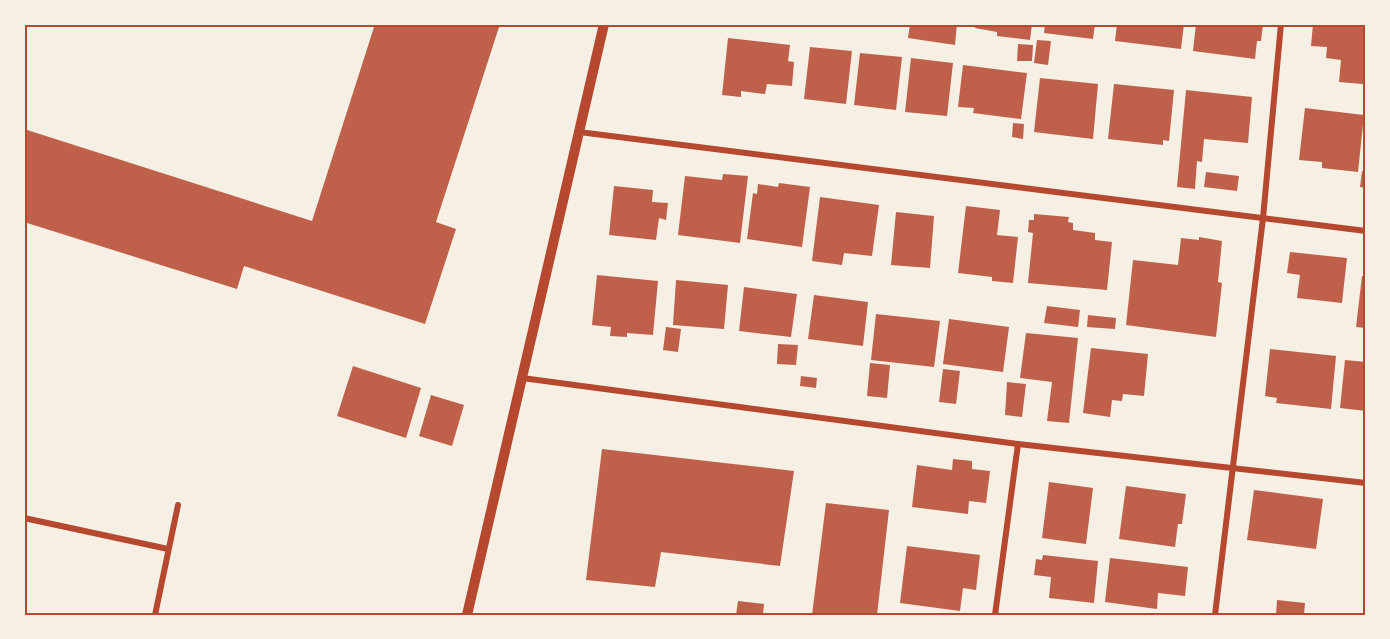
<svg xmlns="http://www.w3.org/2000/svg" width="1390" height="639" viewBox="0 0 1390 639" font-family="Lato,sans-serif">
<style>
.building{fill:#bf614a}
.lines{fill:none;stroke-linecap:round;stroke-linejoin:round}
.minor{stroke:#b5482f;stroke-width:6}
.tertiary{stroke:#b5482f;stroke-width:10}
.neatline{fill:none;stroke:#b5482f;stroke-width:2}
</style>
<rect width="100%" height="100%" fill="#f6efe4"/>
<!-- building -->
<g class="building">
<path d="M 375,24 L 500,24 L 436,222 L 456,229 L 425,324 L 244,266 L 237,289 L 24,222 L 24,129 L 312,221 Z"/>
<path d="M 910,24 L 957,24 L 955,45 L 908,38 Z"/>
<path d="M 975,24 L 1032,24 L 1030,40 L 997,36 L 997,32 L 975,28 Z"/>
<path d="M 1045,24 L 1095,24 L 1093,39 L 1044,33 Z"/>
<path d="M 1117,24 L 1184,24 L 1181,49 L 1115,41 Z"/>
<path d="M 1196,24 L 1263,24 L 1261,41 L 1257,41 L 1255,59 L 1193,51 Z"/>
<path d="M 1313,24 L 1366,24 L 1363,84 L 1339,82 L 1341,60 L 1326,58 L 1327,47 L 1311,46 Z"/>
<path d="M 728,38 L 790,45 L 788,61 L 794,62 L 792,86 L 767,84 L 765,94 L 741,91 L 741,97 L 722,95 Z"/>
<path d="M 1037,40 L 1051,41 L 1048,65 L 1034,63 Z"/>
<path d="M 1018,44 L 1033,45 L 1032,61 L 1017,61 Z"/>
<path d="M 810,47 L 852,51 L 846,104 L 804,99 Z"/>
<path d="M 860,53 L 902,57 L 896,110 L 854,105 Z"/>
<path d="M 911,58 L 953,63 L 947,116 L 905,112 Z"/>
<path d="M 963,65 L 1027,73 L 1021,119 L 973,113 L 974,108 L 958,107 Z"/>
<path d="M 1040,78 L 1098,84 L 1093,139 L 1034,132 Z"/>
<path d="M 1114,84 L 1174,90 L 1169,141 L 1163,140 L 1163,145 L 1108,139 Z"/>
<path d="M 1186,90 L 1252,97 L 1248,143 L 1204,139 L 1202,162 L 1197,161 L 1195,189 L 1177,187 Z"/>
<path d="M 1305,108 L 1364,115 L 1358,172 L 1322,168 L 1322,162 L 1299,160 Z"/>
<path d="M 1013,123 L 1024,124 L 1023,139 L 1012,137 Z"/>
<path d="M 1362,171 L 1366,172 L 1366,188 L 1360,187 Z"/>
<path d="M 1206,172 L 1239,176 L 1237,191 L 1204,187 Z"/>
<path d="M 723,174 L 748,176 L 740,243 L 678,235 L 685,176 L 722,180 Z"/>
<path d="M 779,183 L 810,187 L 802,247 L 747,239 L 753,193 L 757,194 L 758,184 L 778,187 Z"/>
<path d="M 614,186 L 653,190 L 652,202 L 668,203 L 666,220 L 659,218 L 656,240 L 609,235 Z"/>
<path d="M 820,197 L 879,205 L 872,256 L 844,253 L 842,265 L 812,261 Z"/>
<path d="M 966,206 L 1000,210 L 997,235 L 1018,237 L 1013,283 L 992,281 L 992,277 L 958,273 Z"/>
<path d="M 896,212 L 934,216 L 930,268 L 891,265 Z"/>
<path d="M 1034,214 L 1069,217 L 1068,222 L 1073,223 L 1073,230 L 1095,233 L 1095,240 L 1112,242 L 1107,290 L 1028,283 L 1033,233 L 1028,232 L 1029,220 L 1034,220 Z"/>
<path d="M 1199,237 L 1222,241 L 1218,282 L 1222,283 L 1216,337 L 1126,325 L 1133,260 L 1178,265 L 1181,238 L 1199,240 Z"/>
<path d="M 1290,252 L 1347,258 L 1342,303 L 1297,298 L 1300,275 L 1287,273 Z"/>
<path d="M 597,275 L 658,281 L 653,335 L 627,333 L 627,337 L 610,336 L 611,327 L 592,325 Z"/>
<path d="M 1362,276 L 1366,276 L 1366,328 L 1356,327 Z"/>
<path d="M 676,280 L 728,285 L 724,329 L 673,325 Z"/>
<path d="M 744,287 L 797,294 L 791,337 L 739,331 Z"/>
<path d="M 814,295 L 868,302 L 863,346 L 808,339 Z"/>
<path d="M 1047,306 L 1080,310 L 1078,327 L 1044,323 Z"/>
<path d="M 876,314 L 940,321 L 934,367 L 871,360 Z"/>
<path d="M 1088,315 L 1116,318 L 1115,329 L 1087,327 Z"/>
<path d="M 949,319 L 1009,327 L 1003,372 L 943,364 Z"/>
<path d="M 666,327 L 681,329 L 678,352 L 663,350 Z"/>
<path d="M 1026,333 L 1078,338 L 1069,423 L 1047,421 L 1052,382 L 1020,378 Z"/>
<path d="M 778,344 L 798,345 L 796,365 L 777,364 Z"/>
<path d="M 1091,348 L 1148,354 L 1144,396 L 1123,394 L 1122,401 L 1112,400 L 1110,417 L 1083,413 Z"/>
<path d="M 1270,349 L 1336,356 L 1331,409 L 1276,403 L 1277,398 L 1265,396 Z"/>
<path d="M 1345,360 L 1366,362 L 1366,411 L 1340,408 Z"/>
<path d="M 870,363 L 890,365 L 887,398 L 867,396 Z"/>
<path d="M 353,366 L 421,388 L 406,438 L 337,416 Z"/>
<path d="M 943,369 L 960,371 L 956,404 L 939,402 Z"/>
<path d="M 801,376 L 817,378 L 816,388 L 800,386 Z"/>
<path d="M 1007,382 L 1026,384 L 1022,417 L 1005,415 Z"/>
<path d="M 431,395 L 464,405 L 452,446 L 419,436 Z"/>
<path d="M 602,449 L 794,471 L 780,566 L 661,552 L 655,587 L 586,580 Z"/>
<path d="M 953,459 L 972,461 L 972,469 L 990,471 L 986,503 L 969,501 L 968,514 L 912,507 L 917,465 L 952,470 Z"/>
<path d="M 1049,482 L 1093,488 L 1086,544 L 1042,538 Z"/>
<path d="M 1126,486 L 1186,494 L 1182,524 L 1178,524 L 1175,547 L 1119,539 Z"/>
<path d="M 1254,490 L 1323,499 L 1316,549 L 1247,540 Z"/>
<path d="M 826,503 L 889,510 L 877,615 L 812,615 Z"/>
<path d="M 907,546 L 980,555 L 976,590 L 963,588 L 960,611 L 900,603 Z"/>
<path d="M 1043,555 L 1098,561 L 1094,603 L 1049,598 L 1051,577 L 1034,575 L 1036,559 L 1042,560 Z"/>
<path d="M 1110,558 L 1188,567 L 1185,596 L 1158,593 L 1157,609 L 1105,602 Z"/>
<path d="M 1277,600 L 1305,603 L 1304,615 L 1276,615 Z"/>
<path d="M 738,601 L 764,604 L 763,615 L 736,615 Z"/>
</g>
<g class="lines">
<!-- minor -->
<g class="minor">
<path d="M 579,132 L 1366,231"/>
<path d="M 522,378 L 1018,444 L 1366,483"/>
<path d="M 24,518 L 168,549"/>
<path d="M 155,615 L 178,505"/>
<path d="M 995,615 L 1018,444"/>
<path d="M 1215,615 L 1263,218 L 1281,24"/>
</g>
<!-- tertiary -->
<path class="tertiary" d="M 467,615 L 604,24"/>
</g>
<!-- border -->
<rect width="1390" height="639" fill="none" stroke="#f6efe4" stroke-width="51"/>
<rect x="26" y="26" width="1338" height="588" class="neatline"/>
</svg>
